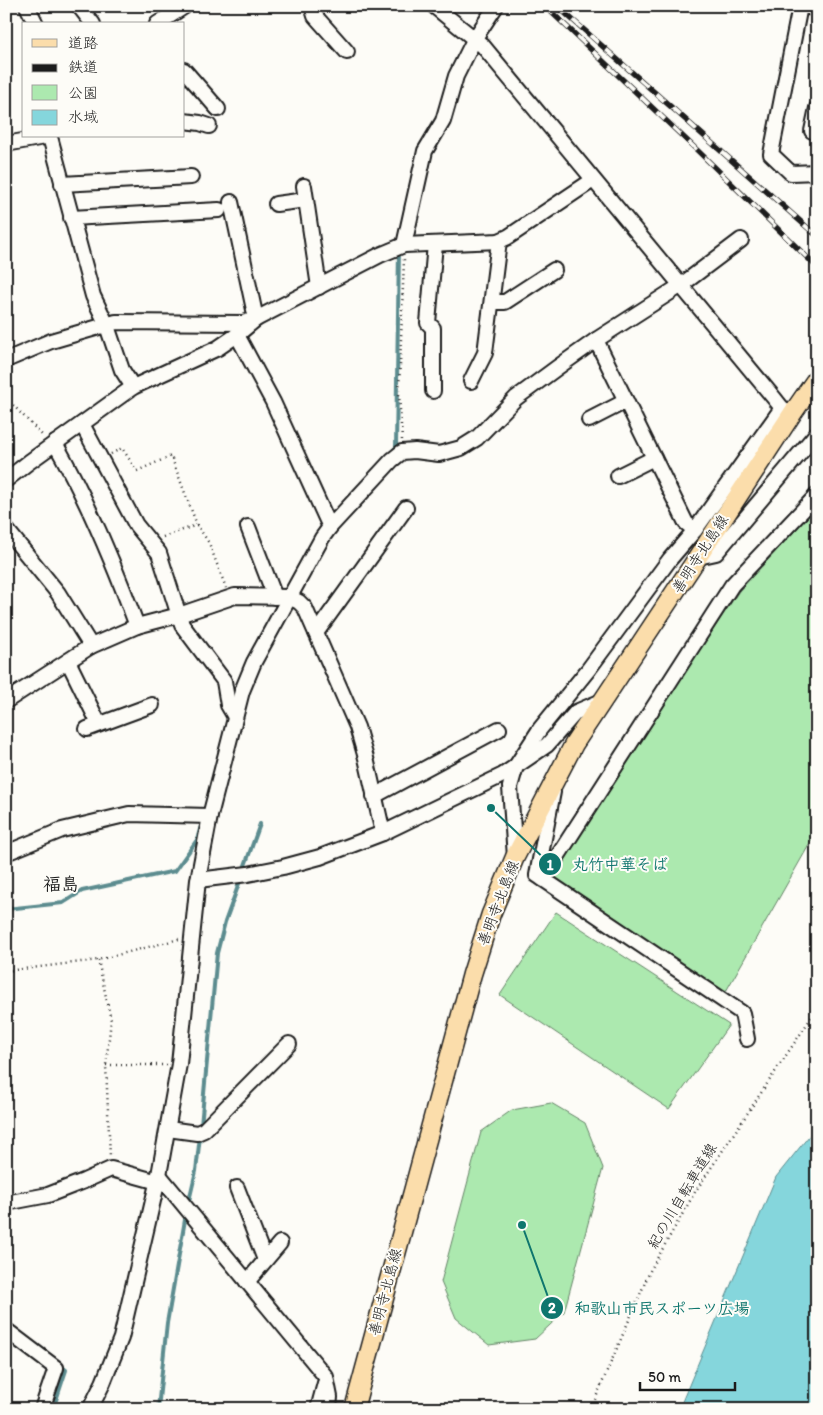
<svg xmlns="http://www.w3.org/2000/svg" width="823" height="1415" viewBox="0 0 823 1415" font-family="Itim,'Klee One',sans-serif">
<style>
.green{fill:#ace9af;stroke:#648266}
.water{fill:#85d6dc;stroke:#5b8c8f}
.lines{fill:none;stroke-linecap:round;stroke-linejoin:round}
.stream{stroke:#5b8c8f;stroke-width:4}
.minor-casing{stroke:#1c1c1c;stroke-width:18}
.major-casing{stroke:#1c1c1c;stroke-width:21}
.path{stroke:#1c1c1c;stroke-width:2.5;stroke-dasharray:1 4;stroke-linecap:butt}
.minor{stroke:#fdfcf7;stroke-width:14}
.major{stroke:#fbddab;stroke-width:18}
.rail-casing{stroke:#1c1c1c;stroke-width:5.5}
.rail{stroke:#fdfcf7;stroke-width:4;stroke-dasharray:11;stroke-linecap:butt}
.labels{text-anchor:middle;stroke-width:4;stroke-linejoin:round;paint-order:stroke}
.street-label{font-size:15px;fill:#1c1c1c;stroke:#fdfcf7}
.quarter-label{font-size:18px;font-weight:bold;fill:#1c1c1c;stroke:#fdfcf7}
.leader{fill:none;stroke:#0f766e;stroke-width:2}
.callout-dot{fill:#0f766e;stroke:#fdfcf7;stroke-width:2}
.mark-label{font-size:15px;text-anchor:middle;font-weight:bold;fill:#fff}
.callout-label{font-size:16px;text-anchor:middle;font-weight:bold;fill:#0f766e;stroke:#fdfcf7;stroke-width:4;stroke-linejoin:round;paint-order:stroke}
</style>
<rect width="100%" height="100%" fill="#fdfcf7"/>
<filter id="ink" filterUnits="userSpaceOnUse"><feTurbulence type="fractalNoise" baseFrequency=".02" numOctaves="2"/><feDisplacementMap in="SourceGraphic" scale="10" xChannelSelector="R" yChannelSelector="G"/><feConvolveMatrix kernelMatrix="1 2 1 2 8 2 1 2 1" color-interpolation-filters="sRGB"/></filter>
<g filter="url(#ink)">
<!-- green -->
<g class="green">
<path d="M 817,507 L 817,831 L 725,993 L 548,877 L 739,591 Z"/>
<path d="M 556,912 L 729,1025 L 669,1109 L 500,995 Z"/>
<path d="M 551,1103 L 585,1123 L 603,1168 L 564,1312 L 535,1339 L 489,1345 L 456,1318 L 441,1282 L 481,1132 L 512,1110 Z"/>
</g>
<!-- water -->
<path class="water" d="M 817,1126 L 817,1409 L 679,1409 L 776,1177 Z"/>
<g class="lines">
<!-- stream -->
<g class="stream">
<path d="M 391,453 L 396,447 L 399,250"/>
<path d="M 243,871 L 260,824"/>
<path d="M 6,909 L 63,903 L 82,891 L 175,871 L 197,840 L 202,822"/>
<path d="M 201,1126 L 217,953 L 225,922 L 241,878"/>
<path d="M 188,1205 L 196,1171 L 200,1136"/>
<path d="M 53,1409 L 66,1370 L 59,1365"/>
<path d="M 158,1409 L 167,1323 L 186,1214"/>
</g>
<defs>
<g id="minor">
<path d="M 27,6 L 36,24"/>
<path d="M 79,6 L 93,24"/>
<path d="M 312,6 L 315,16 L 347,52"/>
<path d="M 434,6 L 483,46 L 774,398 L 782,408 L 792,414"/>
<path d="M 800,6 L 771,154 L 791,173 L 817,172"/>
<path d="M 803,6 L 817,9"/>
<path d="M 157,24 L 185,6"/>
<path d="M 184,70 L 218,109"/>
<path d="M 184,121 L 200,123 L 209,126"/>
<path d="M 812,131 L 817,108"/>
<path d="M 50,137 L 93,296 L 106,323 L 122,370 L 133,387"/>
<path d="M 6,144 L 50,136"/>
<path d="M 62,184 L 191,177"/>
<path d="M 304,186 L 319,287"/>
<path d="M 276,204 L 306,200"/>
<path d="M 71,218 L 219,210"/>
<path d="M 404,245 L 425,151 L 443,121 L 456,76 L 475,38 L 496,6"/>
<path d="M 492,302 L 505,302 L 554,270"/>
<path d="M 237,335 L 273,402 L 330,527"/>
<path d="M 596,340 L 686,523 L 695,530"/>
<path d="M 6,360 L 51,341 L 116,322 L 243,323 L 256,319 L 380,255 L 404,245 L 499,241 L 508,237 L 593,180"/>
<path d="M 471,381 L 485,353 L 499,241"/>
<path d="M 433,391 L 433,328 L 428,323 L 435,244"/>
<path d="M 589,420 L 626,401"/>
<path d="M 82,424 L 136,525 L 159,553 L 182,625 L 224,681 L 228,705 L 235,717"/>
<path d="M 55,443 C 88,501 114,564 137,626"/>
<path d="M 618,476 L 654,458"/>
<path d="M 6,480 L 29,462 L 133,387 L 218,348 L 237,335 L 256,319 L 231,202"/>
<path d="M 248,527 L 275,597"/>
<path d="M 6,529 L 58,593 L 91,646"/>
<path d="M 698,557 L 716,553 L 817,433"/>
<path d="M 316,633 L 406,508"/>
<path d="M 68,661 L 99,724"/>
<path d="M 6,701 L 91,646 L 137,626 L 179,615 L 235,596 L 289,597 L 299,602 L 305,608 L 357,727 L 366,758 L 383,833"/>
<path d="M 87,729 L 152,705"/>
<path d="M 553,792 L 537,875 L 742,1013 L 747,1039"/>
<path d="M 374,796 L 499,729"/>
<path d="M 6,853 L 62,830 L 129,814 L 210,816"/>
<path d="M 515,857 L 510,787 L 516,766 L 540,729 L 588,670 L 670,559 L 695,530 L 782,408"/>
<path d="M 543,879 L 732,585 L 817,495"/>
<path d="M 198,880 L 210,816 L 242,691 L 254,662 L 322,538 L 330,527 L 392,460 L 402,452 L 415,451 L 439,454 L 461,448 L 477,438 L 516,398 L 558,367 L 596,340 L 680,286 L 741,240"/>
<path d="M 168,1129 L 197,1133 L 204,1130 L 289,1044"/>
<path d="M 159,1175 L 326,1377 L 330,1397 L 329,1409"/>
<path d="M 237,1188 L 265,1260"/>
<path d="M 6,1203 L 48,1195 L 84,1181 L 111,1169 L 158,1182"/>
<path d="M 247,1282 L 280,1243"/>
<path d="M 6,1330 L 56,1368 L 42,1409"/>
<path d="M 90,1409 L 103,1383 L 121,1338 L 159,1175 L 179,1064 L 198,880 L 248,874 L 283,867 L 320,857 L 383,833 L 503,775 L 547,745 L 576,712 L 602,701"/>
<path d="M 318,1409 L 325,1383"/>
</g>
<path id="major" d="M 354,1409 L 472,974 L 491,914 L 515,857 L 574,744 L 698,557 L 792,414 L 817,378"/>
</defs>
<!-- minor casing -->
<use href="#minor" class="minor-casing"/>
<!-- major casing -->
<use href="#major" class="major-casing"/>
<!-- path -->
<g class="path">
<path d="M 6,398 L 44,437"/>
<path d="M 402,440 L 399,394 L 404,259"/>
<path d="M 111,454 L 122,448 L 137,471 L 171,456 L 197,525 L 209,543 L 226,588"/>
<path d="M 163,537 L 197,525"/>
<path d="M 98,960 L 111,1020 L 106,1065 L 110,1157"/>
<path d="M 6,971 L 98,960 L 179,939"/>
<path d="M 106,1065 L 167,1065"/>
<path d="M 591,1409 L 650,1271 L 695,1192 L 817,1009"/>
</g>
<!-- minor -->
<use href="#minor" class="minor"/>
<!-- major -->
<use href="#major" class="major"/>
<defs>
<g id="rail">
<path d="M 545,6 L 698,151 L 817,267"/>
<path d="M 557,6 L 817,236"/>
</g>
</defs>
<!-- rail casing -->
<use href="#rail" class="rail-casing"/>
<!-- rail -->
<use href="#rail" class="rail"/>
</g>
</g>
<g class="labels">
<!-- street labels -->
<g class="street-label">
<text transform="translate(700 554) rotate(-57)" y="5">善明寺北島線</text>
<text transform="translate(498 903) rotate(-69)" y="5">善明寺北島線</text>
<text transform="translate(682 1196) rotate(-59)" y="5">紀の川自転車道線</text>
<text transform="translate(385 1292) rotate(-75)" y="5">善明寺北島線</text>
</g>
<!-- quarter labels -->
<g class="quarter-label">
<text x="61" y="890">福島</text>
</g>
</g>
<!-- callouts -->
<path class="leader" d="M491 808L550 864M522 1225L552 1308"/>
<g class="callout-dot">
<circle cx="491" cy="808" r="5"/>
<circle cx="522" cy="1225" r="5"/>
<circle cx="550" cy="864" r="12"/>
<circle cx="552" cy="1308" r="12"/>
</g>
<g class="mark-label">
<text x="550" y="870">1</text>
<text x="552" y="1313">2</text>
</g>
<g class="callout-label">
<text x="620" y="870">丸竹中華そば</text>
<text x="662" y="1314">和歌山市民スポーツ広場</text>
</g>
<!-- margin -->
<rect width="823" height="1415" fill="none" stroke="#fdfcf7" stroke-width="25"/>
<rect x="12" y="12" width="798" height="1390" fill="none" stroke="#1c1c1c" stroke-width="2" filter="url(#ink)"/>
<!-- legend -->
<rect x="22" y="22" width="162" height="115" fill="#fdfcf7" stroke="#a3a29f"/>
<rect x="32" y="39" width="25" height="8" fill="#fbddab" stroke="#a3a29f"/>
<text x="68" y="48" font-size="15" fill="#1c1c1c">道路</text>
<rect x="32" y="64" width="25" height="8" fill="#1c1c1c" stroke="#a3a29f"/>
<text x="68" y="72" font-size="15" fill="#1c1c1c">鉄道</text>
<rect x="32" y="85" width="25" height="15" fill="#ace9af" stroke="#a3a29f"/>
<text x="68" y="98" font-size="15" fill="#1c1c1c">公園</text>
<rect x="32" y="110" width="25" height="15" fill="#85d6dc" stroke="#a3a29f"/>
<text x="68" y="122" font-size="15" fill="#1c1c1c">水域</text>
<!-- scale -->
<path d="M640 1382v8h95v-8" fill="none" stroke="#1c1c1c" stroke-width="2.5"/>
<text x="648" y="1382" font-size="15" fill="#1c1c1c" stroke="#fdfcf7" stroke-width="4" paint-order="stroke">50 m</text>
</svg>
